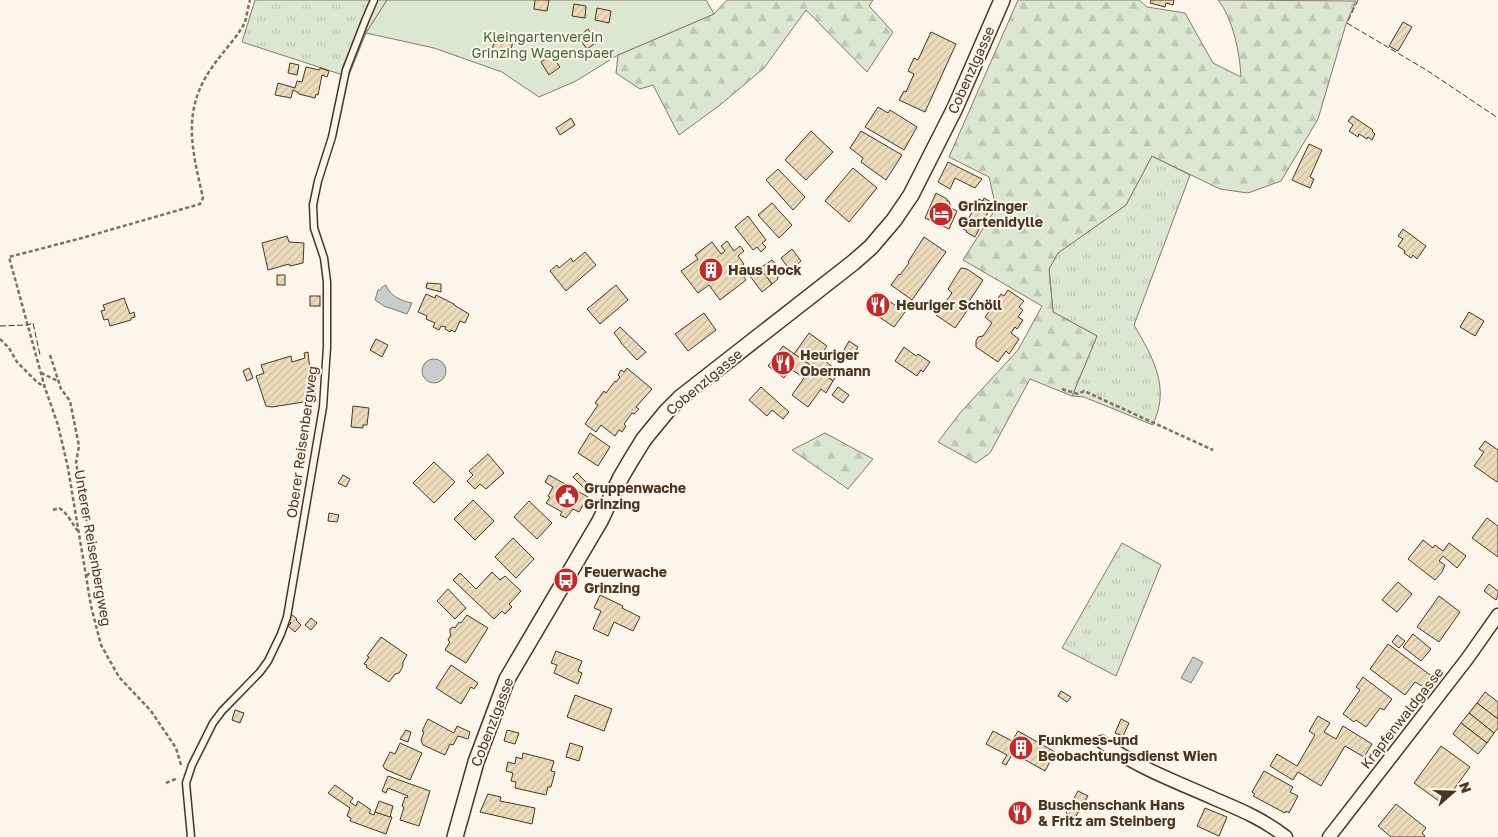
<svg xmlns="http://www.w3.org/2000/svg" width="1498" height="837" viewBox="0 0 1498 837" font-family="'Golos Text',sans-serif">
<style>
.grass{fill:url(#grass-tufts);stroke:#887966}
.forest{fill:url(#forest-firs);stroke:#887966}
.garden{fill:#dce7d0;stroke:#887966}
.water{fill:#c9cecd;stroke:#887966}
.building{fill:url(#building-hatch);stroke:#4a3520}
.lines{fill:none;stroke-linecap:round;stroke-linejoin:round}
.service-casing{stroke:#4a3520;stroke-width:9}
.minor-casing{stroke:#4a3520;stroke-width:15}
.tertiary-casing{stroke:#4a3520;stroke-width:18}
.path{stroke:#7f6f5c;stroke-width:2.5;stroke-dasharray:4 2.5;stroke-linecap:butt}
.service{stroke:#fbf6e9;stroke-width:6}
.minor{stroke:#fbf6e9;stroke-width:12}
.tertiary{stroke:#fbf6e9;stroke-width:15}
.fence{stroke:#4a3520;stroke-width:1;stroke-dasharray:6 2.5;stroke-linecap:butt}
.labels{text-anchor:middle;stroke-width:4;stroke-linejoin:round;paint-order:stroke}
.park-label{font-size:14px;fill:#436837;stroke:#fbf6e9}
.street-label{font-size:14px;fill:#4a3520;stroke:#fbf6e9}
.poi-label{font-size:14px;font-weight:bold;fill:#4a3520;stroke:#fbf6e9;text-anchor:start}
</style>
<defs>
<pattern id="grass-tufts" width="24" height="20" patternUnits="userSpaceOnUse" patternTransform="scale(1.25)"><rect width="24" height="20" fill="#dce7d0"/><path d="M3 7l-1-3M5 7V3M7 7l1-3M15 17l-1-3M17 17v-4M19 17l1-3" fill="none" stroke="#bec7b2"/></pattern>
<pattern id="forest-firs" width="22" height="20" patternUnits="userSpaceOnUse" patternTransform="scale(1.25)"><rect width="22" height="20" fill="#dce7d0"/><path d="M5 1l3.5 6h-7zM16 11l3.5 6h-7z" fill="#bec7b2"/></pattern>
<pattern id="building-hatch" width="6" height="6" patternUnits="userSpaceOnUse" patternTransform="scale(1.25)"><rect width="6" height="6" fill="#ecdcbc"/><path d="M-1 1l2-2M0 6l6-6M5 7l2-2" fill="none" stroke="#ccbda1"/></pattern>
</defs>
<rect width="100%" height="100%" fill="#fbf6e9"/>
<!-- grass -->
<g class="grass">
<path d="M 255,0 L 387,0 L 366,33 L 349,75 L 340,74 L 242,42 Z"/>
<path d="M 1152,156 L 1190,175 L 1134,325 C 1148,349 1165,377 1159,406 C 1158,413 1155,419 1153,425 L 1084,397 L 1072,396 L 1097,336 L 1053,312 L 1049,269 L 1058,253 L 1126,205 Z"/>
<path d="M 1122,543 L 1161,565 L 1116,676 L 1062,648 Z"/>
</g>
<!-- forest -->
<g class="forest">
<path d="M 727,0 L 873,0 L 869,6 L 893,32 L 867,72 L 806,10 L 764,68 L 720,105 L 679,135 L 653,85 L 640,89 L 616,73 L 618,55 L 714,14 Z"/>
<path d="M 1018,0 L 1139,0 L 1147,7 L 1185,13 L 1213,63 L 1241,77 C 1240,54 1233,18 1218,0 L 1356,1 L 1346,24 L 1318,119 L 1281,181 L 1248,193 L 1220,189 L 1152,156 L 1126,205 L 1058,253 L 1049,269 L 1053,312 L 1097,336 L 1072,396 L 1030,379 L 990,453 L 976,463 L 938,442 L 960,413 L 1018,350 L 1042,306 L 963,260 L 996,208 L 989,177 L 949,157 Z"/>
<path d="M 825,433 L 873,459 L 848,489 L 792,450 Z"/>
</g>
<!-- garden -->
<path class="garden" d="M 387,0 L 706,0 L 714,14 L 618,55 L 576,81 L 539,97 L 502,72 L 434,48 L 366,33 Z"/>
<!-- water -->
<g class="water">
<path d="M 386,285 C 390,296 401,301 412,303 L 407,314 L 384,306 L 375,300 L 378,290 L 380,290 L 382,287 Z"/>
<circle cx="434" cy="371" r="12"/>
<path d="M 1193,657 L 1203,662 L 1191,683 L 1181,678 Z"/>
</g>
<!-- building -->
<g class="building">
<path d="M 535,0 L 549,0 L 547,11 L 534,9 Z"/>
<path d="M 1151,0 L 1174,0 L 1173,5 L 1166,3 L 1165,7 L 1150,3 Z"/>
<path d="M 574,4 L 586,6 L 585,18 L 572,16 Z"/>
<path d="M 597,8 L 611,11 L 609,23 L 595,20 Z"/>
<path d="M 1403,22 L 1412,27 L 1398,51 L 1389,46 Z"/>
<path d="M 588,29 L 597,42 L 587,49 L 578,37 Z"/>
<path d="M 931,32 L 956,44 L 925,112 L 899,100 L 904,91 L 906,92 L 914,74 L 908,71 L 914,58 L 918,60 Z"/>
<path d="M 495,36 L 513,40 L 510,55 L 492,52 Z"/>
<path d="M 552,55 L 560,67 L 549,75 L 541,62 Z"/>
<path d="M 290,63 L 299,65 L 297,75 L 288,73 Z"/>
<path d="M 306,67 L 319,70 L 320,68 L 329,71 L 327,77 L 322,75 L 318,95 L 316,94 L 315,98 L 299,94 L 299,93 L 293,90 L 291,98 L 275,95 L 278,83 L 295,88 L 297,81 L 302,82 Z"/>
<path d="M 878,107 L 888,113 L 890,110 L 917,127 L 904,150 L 865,127 Z"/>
<path d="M 1352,116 L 1373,130 L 1372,131 L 1375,134 L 1372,140 L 1368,137 L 1367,139 L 1359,134 L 1358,137 L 1349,131 L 1353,125 L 1348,121 Z"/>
<path d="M 571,118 L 575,125 L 560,135 L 556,128 Z"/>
<path d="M 811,131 L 833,152 L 806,180 L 785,160 Z"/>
<path d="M 861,131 L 902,155 L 886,180 L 861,162 L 863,158 L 850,148 Z"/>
<path d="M 1309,144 L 1322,150 L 1310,177 L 1314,179 L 1310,188 L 1292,180 Z"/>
<path d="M 948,162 L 982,179 L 975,188 L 955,178 L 950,189 L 938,182 Z"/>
<path d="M 853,168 L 877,188 L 849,222 L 825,201 Z"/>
<path d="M 778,169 L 805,197 L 793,210 L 766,180 Z"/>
<path d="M 936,193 L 947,199 L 947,201 L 949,201 L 951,208 L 957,211 L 949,229 L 925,218 Z"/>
<path d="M 984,198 L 993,203 L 975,237 L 966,232 L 967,231 L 963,229 L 979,199 L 983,201 Z"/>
<path d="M 772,203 L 792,225 L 779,238 L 758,215 Z"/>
<path d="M 748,216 L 766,240 L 762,243 L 766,247 L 761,252 L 757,247 L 753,250 L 735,227 Z"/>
<path d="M 1403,229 L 1426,246 L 1417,259 L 1413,255 L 1411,258 L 1404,253 L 1405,251 L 1398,246 L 1403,239 L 1398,236 Z"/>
<path d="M 287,236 L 289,242 L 304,243 L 303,263 L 290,266 L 289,264 L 268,270 L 262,243 Z"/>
<path d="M 924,237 L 946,252 L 912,300 L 891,285 L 899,274 L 900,275 L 909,263 L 908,262 Z"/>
<path d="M 727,241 L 734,251 L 740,246 L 744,251 L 738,256 L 744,264 L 738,269 L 746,280 L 720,300 L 709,285 L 698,293 L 681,271 L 698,259 L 695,255 L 712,242 L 721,254 L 725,251 L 721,246 Z"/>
<path d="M 792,249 L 801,261 L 790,270 L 781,258 Z"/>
<path d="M 585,252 L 596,265 L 566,291 L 550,271 L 557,265 L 559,268 L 571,258 L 573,262 Z"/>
<path d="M 772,260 L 780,269 L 780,276 L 777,278 L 778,279 L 772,284 L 760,268 Z"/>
<path d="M 760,268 L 772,284 L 762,292 L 750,276 Z"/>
<path d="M 961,268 L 967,269 L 983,280 L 968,303 L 971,305 L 955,328 L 936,315 L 952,293 L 948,289 Z"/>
<rect x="277" y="275" width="8" height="10"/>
<path d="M 427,283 L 441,284 L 441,292 L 426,288 Z"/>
<path d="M 616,285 L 628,300 L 600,324 L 587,309 Z"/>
<path d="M 1008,290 L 1024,301 L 1019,307 L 1023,310 L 1018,317 L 1023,320 L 1017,329 L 1015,327 L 1011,333 L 1019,339 L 1009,354 L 1006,351 L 998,362 L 976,347 L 976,341 L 978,337 L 983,336 L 992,323 L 985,317 L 1001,294 L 1004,296 Z"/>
<path d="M 876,292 L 905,312 L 894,327 L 866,308 Z"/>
<path d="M 426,294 L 435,298 L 436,295 L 454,304 L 454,305 L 469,314 L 465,323 L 460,321 L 455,332 L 451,330 L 450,332 L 445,329 L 446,327 L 441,326 L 439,330 L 433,327 L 435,323 L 426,319 L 427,316 L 418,312 Z"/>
<rect x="310" y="296" width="10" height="10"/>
<path d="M 124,298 L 130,314 L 134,312 L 135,317 L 131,318 L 131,320 L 110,326 L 108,319 L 104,320 L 101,311 L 105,310 L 103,305 Z"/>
<path d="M 1469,312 L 1484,321 L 1475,336 L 1460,327 Z"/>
<path d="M 704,313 L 716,330 L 688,351 L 675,334 Z"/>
<path d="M 620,327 L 646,352 L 637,360 L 621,343 L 621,342 L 614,333 Z"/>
<path d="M 809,333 L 827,346 L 820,357 L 839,372 L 833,381 L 794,354 Z"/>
<path d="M 376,339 L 388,345 L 382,357 L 370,350 Z"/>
<path d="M 849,341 L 858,347 L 853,356 L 844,350 Z"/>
<path d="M 783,346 L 833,381 L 826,393 L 821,389 L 808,407 L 792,395 L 804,378 L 791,369 L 784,378 L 768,366 Z"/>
<path d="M 904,347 L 916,356 L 918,354 L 930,362 L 923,372 L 921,370 L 917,376 L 895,361 Z"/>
<path d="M 308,352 L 311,381 L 315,380 L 315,397 L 310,397 L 310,401 L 272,407 L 266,406 L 256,376 L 264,373 L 261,365 L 291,356 L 292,362 L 305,358 L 304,353 Z"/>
<path d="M 249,368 L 253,378 L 247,381 L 243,371 Z"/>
<path d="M 627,368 L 652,389 L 636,407 L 639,409 L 634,414 L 632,413 L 624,424 L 626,426 L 622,432 L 619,430 L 615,436 L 601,425 L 596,432 L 585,424 L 598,405 L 595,403 L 604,391 L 606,393 L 615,381 L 616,382 L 620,377 L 618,375 L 621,370 L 624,372 Z"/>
<path d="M 761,387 L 789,412 L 783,419 L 772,410 L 767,416 L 749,400 Z"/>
<path d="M 838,387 L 849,395 L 843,403 L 832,395 Z"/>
<path d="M 353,406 L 369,408 L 367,425 L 363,425 L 363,428 L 351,427 Z"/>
<path d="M 590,433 L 610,447 L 598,466 L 578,453 Z"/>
<path d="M 1485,441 L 1498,450 L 1498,480 L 1497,482 L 1474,466 L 1484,452 L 1479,449 Z"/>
<path d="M 488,454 L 504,473 L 486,489 L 480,484 L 475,489 L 467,481 L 473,475 L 469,471 Z"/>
<path d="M 434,462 L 455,482 L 434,503 L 413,483 Z"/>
<path d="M 577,473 L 593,489 L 589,493 L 573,477 Z"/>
<path d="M 343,475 L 350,479 L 346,487 L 338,483 Z"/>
<path d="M 549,475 L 588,497 L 579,512 L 573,509 L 566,518 L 560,515 L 562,512 L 546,503 L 550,497 L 548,496 L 553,487 L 545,482 Z"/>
<path d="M 473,500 L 494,521 L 475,540 L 454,519 Z"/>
<path d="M 529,501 L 552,523 L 537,539 L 514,517 Z"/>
<path d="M 329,513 L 339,515 L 337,522 L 328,521 Z"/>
<path d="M 1487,518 L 1498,526 L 1498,557 L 1472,538 Z"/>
<path d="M 513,538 L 534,559 L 516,578 L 495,557 Z"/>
<path d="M 1423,540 L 1433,548 L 1435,545 L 1443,551 L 1449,543 L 1466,556 L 1457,568 L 1443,556 L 1439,561 L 1445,565 L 1442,572 L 1435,580 L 1408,559 Z"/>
<path d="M 492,572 L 500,580 L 505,576 L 521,591 L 509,604 L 512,607 L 505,614 L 502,611 L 494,619 L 453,580 L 460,573 L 476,589 Z"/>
<path d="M 1398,582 L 1412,594 L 1397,612 L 1382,600 Z"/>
<path d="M 1489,584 L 1498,591 L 1498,596 L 1496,600 L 1484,591 Z"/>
<path d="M 448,589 L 466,608 L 455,619 L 437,601 Z"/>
<path d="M 600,595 L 623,606 L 622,608 L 640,617 L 633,631 L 614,622 L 608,636 L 593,629 L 601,611 L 594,608 Z"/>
<path d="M 1439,596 L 1460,612 L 1439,642 L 1417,627 Z"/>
<path d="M 291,614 L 297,619 L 296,620 L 301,625 L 295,632 L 288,626 L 291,623 L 289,621 Z"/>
<path d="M 467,615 L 488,628 L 466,663 L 445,650 L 450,642 L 448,640 L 451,635 L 450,633 L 450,629 L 453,627 L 455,628 L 459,622 L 461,623 Z"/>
<path d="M 311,618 L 317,623 L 311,630 L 305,625 Z"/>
<path d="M 1413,634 L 1431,649 L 1421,661 L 1403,647 Z"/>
<path d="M 1397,635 L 1405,641 L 1399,648 L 1392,642 Z"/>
<path d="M 381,637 L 407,655 L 403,662 L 403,665 L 402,668 L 399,673 L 395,674 L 389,682 L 366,667 L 367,665 L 364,664 L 369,657 L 367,656 Z"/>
<path d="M 1388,644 L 1433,677 L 1425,688 L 1415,682 L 1405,695 L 1370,669 Z"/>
<path d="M 556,651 L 582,661 L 578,671 L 582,673 L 578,684 L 554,673 L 557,665 L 551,663 Z"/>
<path d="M 451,665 L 478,683 L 474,689 L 471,687 L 461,704 L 436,688 Z"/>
<path d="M 1363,677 L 1392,699 L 1384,710 L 1380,708 L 1366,727 L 1356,720 L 1354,722 L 1343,714 L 1360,690 L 1356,687 Z"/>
<path d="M 1061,691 L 1071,697 L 1067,702 L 1058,696 Z"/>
<path d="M 1485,692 L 1498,702 L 1498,719 L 1477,703 Z"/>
<path d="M 575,695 L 612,709 L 604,731 L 567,717 Z"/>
<path d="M 1477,703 L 1498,719 L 1498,728 L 1494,733 L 1469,713 Z"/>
<path d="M 235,710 L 244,713 L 240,723 L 232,720 Z"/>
<path d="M 1469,713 L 1494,733 L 1487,743 L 1461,723 Z"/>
<path d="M 1318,716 L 1330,723 L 1324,732 L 1336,739 L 1343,726 L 1372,744 L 1364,757 L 1345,746 L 1321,786 L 1298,772 L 1293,780 L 1270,766 L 1277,754 L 1297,766 L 1315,735 L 1309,731 Z"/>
<path d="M 428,719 L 454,733 L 457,726 L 470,732 L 468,739 L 458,736 L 453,745 L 450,744 L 445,755 L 423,745 L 421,740 L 424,732 L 422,731 Z"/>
<path d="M 1121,719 L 1129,723 L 1123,736 L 1115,733 Z"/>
<path d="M 1461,723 L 1487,743 L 1478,754 L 1453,734 Z"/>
<path d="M 406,730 L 411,732 L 408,742 L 400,739 Z"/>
<path d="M 507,730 L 519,733 L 515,744 L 504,741 Z"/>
<path d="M 993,731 L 1012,741 L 1018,731 L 1055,752 L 1045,771 L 1013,753 L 1006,765 L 1002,763 L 1007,755 L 986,744 Z"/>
<path d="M 400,743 L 422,753 L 410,780 L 385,769 L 383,766 L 390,752 L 395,754 Z"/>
<path d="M 570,743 L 583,747 L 579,761 L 566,757 Z"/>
<path d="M 1441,746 L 1470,767 L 1443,804 L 1414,783 Z"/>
<path d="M 523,753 L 554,761 L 551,771 L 555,772 L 551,787 L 548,787 L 546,795 L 515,788 L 516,782 L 511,781 L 513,773 L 506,771 L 508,762 L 515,764 L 516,757 L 522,759 Z"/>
<path d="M 1264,771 L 1293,787 L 1290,792 L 1298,796 L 1289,813 L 1286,811 L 1285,813 L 1253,796 L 1255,794 L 1252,792 Z"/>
<path d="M 388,776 L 430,791 L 419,826 L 400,820 L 404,807 L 402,806 L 405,797 L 407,798 L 408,796 L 388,788 L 386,793 L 382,791 Z"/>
<path d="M 335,785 L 353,798 L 350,802 L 356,806 L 358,801 L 371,810 L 369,813 L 374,815 L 375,812 L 392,817 L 386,834 L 350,821 L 351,818 L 347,816 L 350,808 L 328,793 Z"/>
<path d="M 1078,791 L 1088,796 L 1075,818 L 1066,813 Z"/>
<path d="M 488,794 L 501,797 L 500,801 L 535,808 L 532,824 L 480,812 Z"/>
<path d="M 379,801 L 393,806 L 390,817 L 375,812 Z"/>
<path d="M 1396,804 L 1426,828 L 1422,833 L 1425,836 L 1424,837 L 1391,837 L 1378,826 Z"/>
<path d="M 1205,808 L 1227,817 L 1219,836 L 1197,826 Z"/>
</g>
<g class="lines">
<defs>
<path id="service" d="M 191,837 L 186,783 L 192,765 L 213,723 L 222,711 L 260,672 L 268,661 L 281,634 L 287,617 L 323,407 L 327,347 L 327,282 L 324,258 L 314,228 L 313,205 L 318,181 L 332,137 L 346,70 L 365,21 L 374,0"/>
<g id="minor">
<path d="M 1102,742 C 1136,767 1177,782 1215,799 C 1241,810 1263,819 1286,837"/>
<path d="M 1329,837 L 1467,659 L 1498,615"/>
</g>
<path id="tertiary" d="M 455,837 L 476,762 L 507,679 L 600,521 L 621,477 L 631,460 L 644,439 L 667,411 L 680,398 L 854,262 L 871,247 L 894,220 L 911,195 L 955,108 L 1002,0"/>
</defs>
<!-- service casing -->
<use href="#service" class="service-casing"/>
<!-- minor casing -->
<use href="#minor" class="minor-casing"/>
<!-- tertiary casing -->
<use href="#tertiary" class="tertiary-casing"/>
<!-- path -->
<g class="path">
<path d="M 0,339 L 9,348 L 17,362 L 36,381 L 44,387"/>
<path d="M 50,355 L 61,389 L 70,401 L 79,446 L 76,463 L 95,565 L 87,576"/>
<path d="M 41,373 L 58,381"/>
<path d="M 1062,389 L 1078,394 L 1084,391 L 1213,450"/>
<path d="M 53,510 L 59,508 C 67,512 72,524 78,531"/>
<path d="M 181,765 L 176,748 L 151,711 L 119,677 L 101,645 L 91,606 L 68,468 L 58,425 L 45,388 L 9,257 L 82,238 L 200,204 L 203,198 C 192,149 181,110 213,66 C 221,54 240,34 245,22 C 247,15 248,7 250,0"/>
<path d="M 166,783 L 178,778"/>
</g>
<!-- service -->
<use href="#service" class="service"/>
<!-- minor -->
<use href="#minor" class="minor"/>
<!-- tertiary -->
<use href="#tertiary" class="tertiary"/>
<!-- fence -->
<g class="fence">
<path d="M 1358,0 L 1347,23 L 1428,71 L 1498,118"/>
<path d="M 0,326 L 28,325 L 33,323 L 40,355"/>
</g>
</g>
<!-- icons -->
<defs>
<symbol id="hotel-disc" viewBox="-11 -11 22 22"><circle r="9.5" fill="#c62828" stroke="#fbf6e9"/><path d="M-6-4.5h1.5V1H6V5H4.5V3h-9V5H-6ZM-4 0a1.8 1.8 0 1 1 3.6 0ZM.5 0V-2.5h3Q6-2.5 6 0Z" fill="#fff"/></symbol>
<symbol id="building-disc" viewBox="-11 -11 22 22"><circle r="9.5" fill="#c62828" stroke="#fbf6e9"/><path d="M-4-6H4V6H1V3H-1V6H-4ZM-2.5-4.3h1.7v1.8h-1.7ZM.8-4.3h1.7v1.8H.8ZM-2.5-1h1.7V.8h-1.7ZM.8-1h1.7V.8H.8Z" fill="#fff"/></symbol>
<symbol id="restaurant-disc" viewBox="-11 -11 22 22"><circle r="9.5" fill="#c62828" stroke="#fbf6e9"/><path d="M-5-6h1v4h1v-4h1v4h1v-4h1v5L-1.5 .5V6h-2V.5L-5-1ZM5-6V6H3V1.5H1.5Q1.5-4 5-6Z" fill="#fff"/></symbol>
<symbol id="civic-disc" viewBox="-11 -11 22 22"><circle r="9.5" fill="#c62828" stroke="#fbf6e9"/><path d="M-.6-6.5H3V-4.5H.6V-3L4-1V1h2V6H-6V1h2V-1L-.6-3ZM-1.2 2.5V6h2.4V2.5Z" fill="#fff"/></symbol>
<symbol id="bus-disc" viewBox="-11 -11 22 22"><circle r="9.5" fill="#c62828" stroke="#fbf6e9"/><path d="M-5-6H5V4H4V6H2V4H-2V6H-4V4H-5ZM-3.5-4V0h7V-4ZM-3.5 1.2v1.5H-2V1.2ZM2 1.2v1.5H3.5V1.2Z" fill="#fff"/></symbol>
</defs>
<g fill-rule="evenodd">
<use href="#hotel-disc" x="927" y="200" width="28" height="28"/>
<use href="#building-disc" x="697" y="256" width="28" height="28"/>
<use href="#restaurant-disc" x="864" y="291" width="28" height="28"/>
<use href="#restaurant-disc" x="769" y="349" width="28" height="28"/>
<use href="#civic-disc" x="553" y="482" width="28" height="28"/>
<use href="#bus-disc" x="552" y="566" width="28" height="28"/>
<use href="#building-disc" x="1007" y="734" width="28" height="28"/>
<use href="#restaurant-disc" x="1006" y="799" width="28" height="28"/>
</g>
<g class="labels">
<!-- park labels -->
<g class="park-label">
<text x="543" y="42">Kleingartenverein<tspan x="543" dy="16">Grinzing Wagenspaer</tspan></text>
</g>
<!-- street labels -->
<g class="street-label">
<text transform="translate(971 70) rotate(-66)" y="5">Cobenzlgasse</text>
<text transform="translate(704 382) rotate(-40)" y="5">Cobenzlgasse</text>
<text transform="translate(302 442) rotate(-82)" y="5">Oberer Reisenbergweg</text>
<text transform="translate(93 548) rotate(80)" y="5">Unterer Reisenbergweg</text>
<text transform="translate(1402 718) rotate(-52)" y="5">Krapfenwaldgasse</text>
<text transform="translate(492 722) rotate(-69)" y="5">Cobenzlgasse</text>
</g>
<!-- poi labels -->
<g class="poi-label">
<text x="958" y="211">Grinzinger<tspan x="958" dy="16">Gartenidylle</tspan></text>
<text x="728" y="275">Haus Hock</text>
<text x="896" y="310">Heuriger Schöll</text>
<text x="800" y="360">Heuriger<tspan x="800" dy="16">Obermann</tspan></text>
<text x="584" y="493">Gruppenwache<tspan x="584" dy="16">Grinzing</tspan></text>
<text x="584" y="577">Feuerwache<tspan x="584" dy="16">Grinzing</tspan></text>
<text x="1038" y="745">Funkmess-und<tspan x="1038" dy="16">Beobachtungsdienst Wien</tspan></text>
<text x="1038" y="810">Buschenschank Hans<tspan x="1038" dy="16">&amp; Fritz am Steinberg</tspan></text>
</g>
</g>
<!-- north arrow -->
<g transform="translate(1453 792) rotate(70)" stroke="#fbf6e9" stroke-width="4" paint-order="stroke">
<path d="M0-4L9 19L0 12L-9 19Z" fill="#4a3520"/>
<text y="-8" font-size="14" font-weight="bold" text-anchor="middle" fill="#4a3520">N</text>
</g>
</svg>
